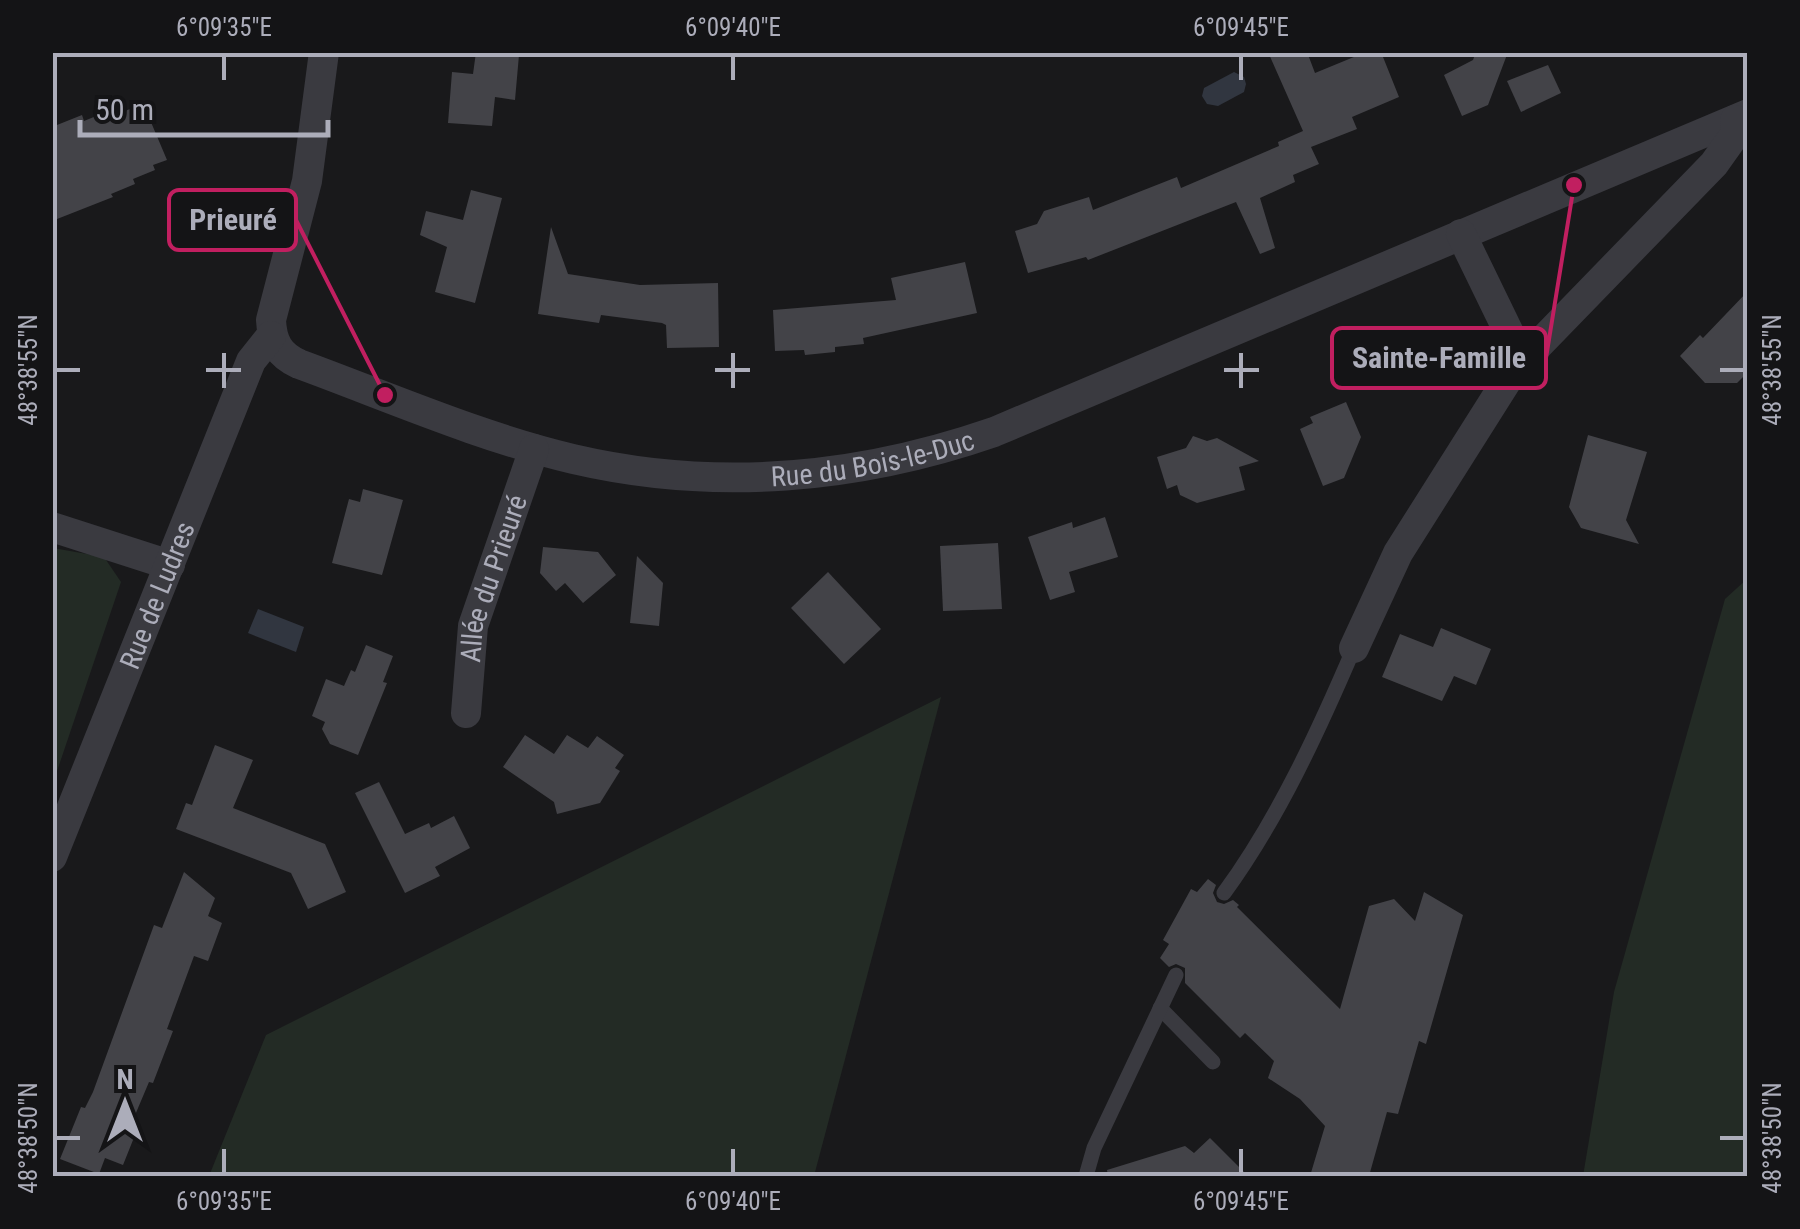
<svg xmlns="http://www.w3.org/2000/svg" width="1800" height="1229" viewBox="0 0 1800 1229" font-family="'Roboto Condensed',sans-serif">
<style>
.green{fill:#232b25}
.water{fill:#313640}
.building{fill:#434348}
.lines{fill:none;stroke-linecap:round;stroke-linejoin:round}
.service{stroke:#3a3a40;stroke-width:15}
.minor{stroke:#3a3a40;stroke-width:30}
.ticks{fill:none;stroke:#acadba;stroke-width:4}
.labels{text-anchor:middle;stroke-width:8;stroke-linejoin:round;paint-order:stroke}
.street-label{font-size:28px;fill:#acadba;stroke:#141416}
.leader{fill:none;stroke:#c11f60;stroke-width:4}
.callout-dot{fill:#c11f60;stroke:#141416;stroke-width:4}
.callout{fill:#141416;stroke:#c11f60;stroke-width:4}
.callout-label{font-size:30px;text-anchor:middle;font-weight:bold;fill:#acadba}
.neatline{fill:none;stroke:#acadba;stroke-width:4}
.ticks-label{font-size:25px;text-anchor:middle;fill:#acadba}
</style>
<rect width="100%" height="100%" fill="#19191b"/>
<!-- green -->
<g class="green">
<path d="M 53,548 L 104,557 L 121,582 L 53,783 Z"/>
<path d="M 1747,579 L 1747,1176 L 1583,1176 L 1614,992 L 1725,599 Z"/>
<path d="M 941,697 L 814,1176 L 209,1176 L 266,1035 Z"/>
</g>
<!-- water -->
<g class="water">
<path d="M 1234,72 L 1244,77 L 1246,84 L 1244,92 L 1218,106 L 1207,104 L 1202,96 L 1204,88 Z"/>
<path d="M 258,609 L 304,627 L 296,652 L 248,633 Z"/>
</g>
<!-- building -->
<g class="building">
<path d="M 476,52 L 519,55 L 515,100 L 495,97 L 492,126 L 448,123 L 452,72 L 473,74 Z"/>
<path d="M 1268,52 L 1307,52 L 1315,73 L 1366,52 L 1381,52 L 1399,97 L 1352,117 L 1357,129 L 1311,147 L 1319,164 L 1293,175 L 1295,182 L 1260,198 L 1275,248 L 1260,254 L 1236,202 L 1088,260 L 1086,257 L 1028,273 L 1015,231 L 1037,224 L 1044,211 L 1089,197 L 1093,210 L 1177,177 L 1181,188 L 1279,146 L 1278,142 L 1303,131 Z"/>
<path d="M 1476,52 L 1508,52 L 1488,105 L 1462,116 L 1444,75 L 1473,60 Z"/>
<path d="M 1548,65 L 1561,93 L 1521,112 L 1507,81 Z"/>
<path d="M 145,108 L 167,160 L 153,165 L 155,170 L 133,179 L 135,184 L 111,194 L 113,197 L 52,221 L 52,127 L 82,115 L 84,121 L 106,112 L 109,117 L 130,109 L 133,113 Z"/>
<path d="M 471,190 L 502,198 L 475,303 L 435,292 L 447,247 L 420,235 L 426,211 L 463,220 Z"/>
<path d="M 551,227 L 568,274 L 640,285 L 718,283 L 719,347 L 667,348 L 666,325 L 662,323 L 601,315 L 599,323 L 538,314 Z"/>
<path d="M 965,262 L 977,313 L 863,338 L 864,344 L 835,347 L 835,352 L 805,355 L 804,350 L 775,351 L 773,310 L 896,300 L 891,278 Z"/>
<path d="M 1748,291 L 1748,372 L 1737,383 L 1705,383 L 1680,356 L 1700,335 L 1703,338 Z"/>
<path d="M 1346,402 L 1361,437 L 1344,478 L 1323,486 L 1300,429 L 1313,423 L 1310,417 Z"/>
<path d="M 1588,435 L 1647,452 L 1626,520 L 1639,544 L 1581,528 L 1569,507 Z"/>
<path d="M 1193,436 L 1207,441 L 1217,438 L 1259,461 L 1239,467 L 1245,490 L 1197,503 L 1180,495 L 1177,485 L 1167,489 L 1157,457 L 1186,448 Z"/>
<path d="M 363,489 L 403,500 L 382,575 L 332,563 L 349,499 L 360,502 Z"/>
<path d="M 1105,517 L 1118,557 L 1069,572 L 1075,592 L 1050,600 L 1028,537 L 1072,522 L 1073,528 Z"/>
<path d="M 998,543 L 1002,609 L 943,611 L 940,546 Z"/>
<path d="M 543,547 L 598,552 L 616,575 L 583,603 L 565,583 L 556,591 L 540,573 Z"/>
<path d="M 637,556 L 663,583 L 659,626 L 630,623 Z"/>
<path d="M 828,572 L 881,629 L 844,664 L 791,608 Z"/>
<path d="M 1441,628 L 1491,649 L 1476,685 L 1454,676 L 1442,701 L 1382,677 L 1400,634 L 1433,647 Z"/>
<path d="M 366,645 L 393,656 L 383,682 L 387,683 L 358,755 L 330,744 L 322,729 L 325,722 L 312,716 L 326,679 L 344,686 L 351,670 L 355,672 Z"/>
<path d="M 525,735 L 554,754 L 567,735 L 588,748 L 597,736 L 624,755 L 615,768 L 620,771 L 600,803 L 557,814 L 554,802 L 503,767 Z"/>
<path d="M 215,745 L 253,760 L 233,808 L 325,844 L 346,892 L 308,909 L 291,873 L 176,829 L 186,803 L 192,805 Z"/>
<path d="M 379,782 L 405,834 L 429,823 L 431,828 L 454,816 L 470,848 L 435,867 L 440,876 L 405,893 L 355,793 Z"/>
<path d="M 184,872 L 215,898 L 208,916 L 222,923 L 208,961 L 194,956 L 167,1029 L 173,1031 L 153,1083 L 149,1082 L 130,1127 L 137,1130 L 123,1165 L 105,1158 L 99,1174 L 60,1159 L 81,1107 L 85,1108 L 93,1092 L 154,925 L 162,928 Z"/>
<path d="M 1208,879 L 1216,885 L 1213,893 L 1217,902 L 1224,904 L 1233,900 L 1239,905 L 1237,907 L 1340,1009 L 1369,906 L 1394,899 L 1415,921 L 1424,892 L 1463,915 L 1426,1044 L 1419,1041 L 1398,1114 L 1387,1112 L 1369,1176 L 1310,1176 L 1325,1126 L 1300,1099 L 1268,1078 L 1274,1061 L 1245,1033 L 1240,1038 L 1185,983 L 1185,968 L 1176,964 L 1169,967 L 1160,958 L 1169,944 L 1163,940 L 1191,889 L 1197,892 Z"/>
<path d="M 1210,1138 L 1248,1176 L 1108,1176 L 1107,1170 L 1185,1146 L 1194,1153 Z"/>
</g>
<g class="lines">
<!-- service -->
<g class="service">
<path d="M 1224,893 C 1278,819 1318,732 1354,648"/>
<path d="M 1160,1008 L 1213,1062"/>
<path d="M 1086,1176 L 1094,1148 L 1176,975"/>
</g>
<!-- minor -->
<g class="minor">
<path id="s1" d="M 324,52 L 307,181 L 271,320 C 272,342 279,355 299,364 C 389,397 480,437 573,459 C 715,492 858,479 994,432 L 1748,114"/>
<path d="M 1461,234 L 1512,339 L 1526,358"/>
<path d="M 52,527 L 170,565"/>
<path d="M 1354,648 L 1398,553 L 1513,371 L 1714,164 L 1736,133 L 1735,120"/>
<path id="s2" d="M 466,713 L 473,626 L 534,449"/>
<path id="s3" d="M 52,857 L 251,361 L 271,336"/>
</g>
</g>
<!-- ticks -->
<path class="ticks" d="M 224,55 L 224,80M 733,55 L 733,80M 1241,55 L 1241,80M 224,353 L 224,388M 733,353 L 733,388M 1241,353 L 1241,388M 55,370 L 80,370M 206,370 L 241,370M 715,370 L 750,370M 1224,370 L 1259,370M 1720,370 L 1745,370M 55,1138 L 80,1138M 1720,1138 L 1745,1138M 224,1149 L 224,1174M 733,1149 L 733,1174M 1241,1149 L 1241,1174"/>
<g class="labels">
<!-- street labels -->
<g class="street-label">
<text dy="10" stroke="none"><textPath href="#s1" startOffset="922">Rue du Bois-le-Duc</textPath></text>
<text dy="10" stroke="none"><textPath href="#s2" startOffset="138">Allée du Prieuré</textPath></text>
<text dy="10" stroke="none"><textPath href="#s3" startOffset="282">Rue de Ludres</textPath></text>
</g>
</g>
<!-- callouts -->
<path class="leader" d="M385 395L296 220M1574 185L1546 358"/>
<g class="callout-dot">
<circle cx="385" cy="395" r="10"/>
<circle cx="1574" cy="185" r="10"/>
</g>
<g class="callout">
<rect x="169" y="190" width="127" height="60" rx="10"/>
<rect x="1332" y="328" width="214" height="60" rx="10"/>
</g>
<g class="callout-label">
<text x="233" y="230">Prieuré</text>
<text x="1439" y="368">Sainte-Famille</text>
</g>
<!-- border -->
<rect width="1800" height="1229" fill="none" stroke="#141416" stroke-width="110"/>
<!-- north arrow -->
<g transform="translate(125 1104)" stroke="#141416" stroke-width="8" paint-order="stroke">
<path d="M0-8L18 38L0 25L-18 38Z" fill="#acadba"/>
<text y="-15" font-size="28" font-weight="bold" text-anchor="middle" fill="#acadba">N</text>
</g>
<!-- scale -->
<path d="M80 120v15h248v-15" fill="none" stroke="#acadba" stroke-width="5"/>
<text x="95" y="120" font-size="30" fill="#acadba" stroke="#141416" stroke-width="8" paint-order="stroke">50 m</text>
<rect x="55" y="55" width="1690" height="1119" class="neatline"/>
<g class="ticks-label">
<text x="224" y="36">6°09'35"E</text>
<text x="733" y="36">6°09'40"E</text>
<text x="1241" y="36">6°09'45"E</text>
<text transform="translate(28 370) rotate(-90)" y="9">48°38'55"N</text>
<text transform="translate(1772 370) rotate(-90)" y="9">48°38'55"N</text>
<text transform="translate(28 1138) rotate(-90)" y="9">48°38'50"N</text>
<text transform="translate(1772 1138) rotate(-90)" y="9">48°38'50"N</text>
<text x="224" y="1210">6°09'35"E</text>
<text x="733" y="1210">6°09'40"E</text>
<text x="1241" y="1210">6°09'45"E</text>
</g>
</svg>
